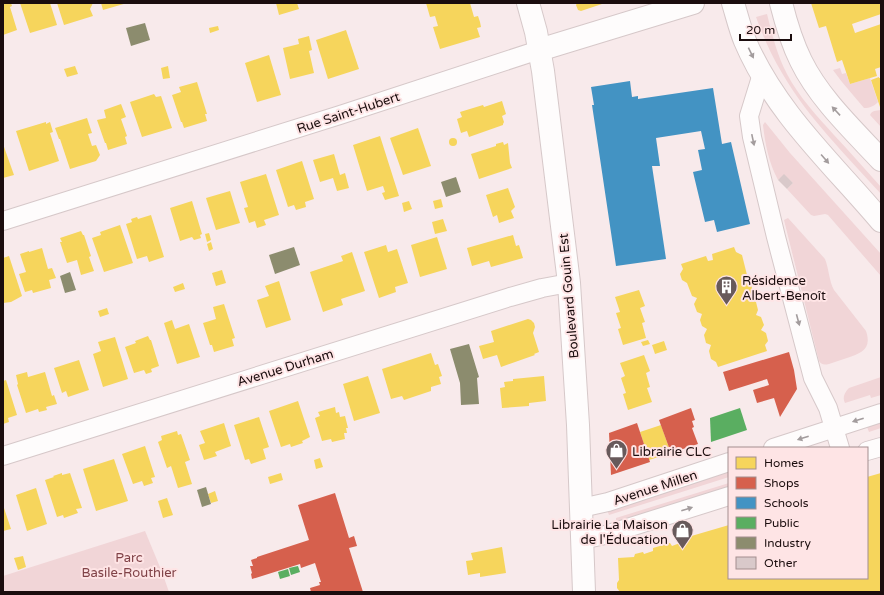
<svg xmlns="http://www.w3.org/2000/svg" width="884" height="595" viewBox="0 0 884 595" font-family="'Varela Round',sans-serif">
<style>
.green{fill:#f1d5d7}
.homes{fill:#f6d55c}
.shops{fill:#d6604d}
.schools{fill:#4393c3}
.public{fill:#5aae61}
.industry{fill:#8c8c6e}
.building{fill:#d9c9ca}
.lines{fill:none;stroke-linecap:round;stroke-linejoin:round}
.minor-casing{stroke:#d6c8c9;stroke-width:20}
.tertiary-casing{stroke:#d6c8c9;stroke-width:24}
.primary-casing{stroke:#d6c8c9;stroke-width:24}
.minor{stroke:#fefcfc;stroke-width:18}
.tertiary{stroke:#fefcfc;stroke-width:22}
.primary{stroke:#fefcfc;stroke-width:22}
.oneway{fill:#a39c9d}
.labels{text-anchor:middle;stroke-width:4;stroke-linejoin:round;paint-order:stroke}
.street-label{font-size:13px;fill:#1b0d0e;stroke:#fee4e5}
.poi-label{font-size:13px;fill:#1b0d0e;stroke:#fee4e5;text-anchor:start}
.park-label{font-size:13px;fill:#804247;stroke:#fee4e5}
</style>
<rect width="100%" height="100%" fill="#f8eaeb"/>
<!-- green -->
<g class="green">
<path d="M 767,14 C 772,34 777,55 787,74 C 799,97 817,116 834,135 C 850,152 865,169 881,187 L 881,194 C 846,155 808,118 782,73 C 771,55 763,36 756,17 Z"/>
<path d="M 840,68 L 842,74 L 846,73 L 850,84 L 870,78 L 878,102 C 874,106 870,108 864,108 L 842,82 L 833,70 Z"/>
<path d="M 881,110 L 881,127 L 870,115 C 872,110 876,111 881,110 Z"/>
<path d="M 765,122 L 790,153 L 881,254 L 881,276 L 828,215 L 825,214 L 814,216 L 811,215 L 787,189 L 793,183 L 784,175 L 778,180 C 769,163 765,144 763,125 Z"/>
<path d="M 788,218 L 825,259 C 829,269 829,281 834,290 L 866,331 C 872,349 862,353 847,358 C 841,360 835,362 829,364 C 824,365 822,365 819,361 L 784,220 Z"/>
<path d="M 881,377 L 881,395 L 871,398 L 870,395 L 845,403 C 842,397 845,392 849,388 Z"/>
<path d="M 881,423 L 881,428 L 869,432 L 867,427 Z"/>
<path d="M 729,471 L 729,477 L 609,515 L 607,510 Z"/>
<path d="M 729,483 L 729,488 L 611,526 L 611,523 L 616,521 L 616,518 Z"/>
<path d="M 145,531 L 162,572 L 169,592 L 3,592 L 3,576 Z"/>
</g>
<!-- homes -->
<g class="homes">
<path d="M 3,3 L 11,3 L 12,6 L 10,7 L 17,30 L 3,35 Z"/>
<path d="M 20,3 L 50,3 L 57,25 L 30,33 Z"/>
<path d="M 57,3 L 93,3 L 90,9 L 93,16 L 64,25 Z"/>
<path d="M 101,3 L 127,3 L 103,10 Z"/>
<path d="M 276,3 L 297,3 L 299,9 L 279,15 Z"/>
<path d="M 426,3 L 470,3 L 474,17 L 478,16 L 480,22 L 481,27 L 477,28 L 480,37 L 440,49 L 433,27 L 438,26 L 435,16 L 430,17 Z"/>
<path d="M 577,3 L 605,3 L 581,11 L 578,10 L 576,5 Z"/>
<path d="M 811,3 L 881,3 L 881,14 L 852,24 L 855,33 L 881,24 L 881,67 L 875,69 L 877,76 L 850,84 L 842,60 L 837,62 L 826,26 L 819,28 Z"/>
<path d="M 218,26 L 219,30 L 210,33 L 209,28 Z"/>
<path d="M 346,30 L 359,69 L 328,79 L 316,40 Z"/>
<path d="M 309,36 L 312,50 L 309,51 L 314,73 L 290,79 L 283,48 L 299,44 L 298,39 Z"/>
<path d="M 269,55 L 281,95 L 257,102 L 245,63 Z"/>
<path d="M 75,66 L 78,74 L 67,77 L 64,69 Z"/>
<path d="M 168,66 L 170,78 L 163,79 L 161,68 Z"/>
<path d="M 879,77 L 879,78 L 881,78 L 881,110 L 871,80 Z"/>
<path d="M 197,82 L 207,114 L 205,114 L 207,121 L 184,128 L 182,122 L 181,122 L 172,95 L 181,92 L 179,87 Z"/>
<path d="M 154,94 L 156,97 L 161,96 L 172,128 L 142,137 L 130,102 Z"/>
<path d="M 502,101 L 506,114 L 502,116 L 504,122 L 503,124 L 503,125 L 469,137 L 467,131 L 461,133 L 457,119 L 462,117 L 460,112 L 483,105 L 484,107 Z"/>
<path d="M 121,104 L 126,117 L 121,119 L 127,136 L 125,137 L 127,144 L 108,150 L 106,143 L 105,143 L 97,120 L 106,118 L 104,110 Z"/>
<path d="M 87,118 L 92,133 L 88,134 L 92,146 L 96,145 L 100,155 L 96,161 L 70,169 L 60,139 L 59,139 L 55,128 Z"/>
<path d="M 46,122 L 46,124 L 50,122 L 53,132 L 50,133 L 59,161 L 29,171 L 16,131 Z"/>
<path d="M 418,128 L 431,166 L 403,175 L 390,138 Z"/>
<path d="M 380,136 L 399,196 L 385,200 L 382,193 L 385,192 L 383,186 L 367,191 L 353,145 Z"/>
<circle cx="453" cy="142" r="4"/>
<path d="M 503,142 L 504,145 L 508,143 L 510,163 L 512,168 L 479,179 L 471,154 L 496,146 L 496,144 Z"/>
<path d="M 3,144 L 14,175 L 3,178 Z"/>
<path d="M 334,154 L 340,175 L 345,173 L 349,188 L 337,191 L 333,178 L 320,182 L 313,160 Z"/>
<path d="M 302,161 L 314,199 L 305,202 L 306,207 L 296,210 L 294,205 L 288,207 L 276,170 Z"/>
<path d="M 266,174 L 279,215 L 264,220 L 266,225 L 257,228 L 255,221 L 249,223 L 244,208 L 248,207 L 240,182 Z"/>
<path d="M 508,188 L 515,207 L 511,211 L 514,218 L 499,223 L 497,215 L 493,217 L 486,195 Z"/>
<path d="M 230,191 L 240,223 L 216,230 L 206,198 Z"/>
<path d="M 441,199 L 443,207 L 435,209 L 433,201 Z"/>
<path d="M 192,201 L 202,234 L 200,235 L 201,238 L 194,240 L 192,237 L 180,241 L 170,208 Z"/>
<path d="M 409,201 L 412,209 L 404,212 L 402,203 Z"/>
<path d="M 151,215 L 164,257 L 149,262 L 147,256 L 137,259 L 126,224 L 132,222 L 131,219 L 137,217 L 138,219 Z"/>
<path d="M 443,219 L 447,231 L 435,234 L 432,222 Z"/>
<path d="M 120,225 L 133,263 L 104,272 L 92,238 L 101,235 L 100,232 Z"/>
<path d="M 81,231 L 83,235 L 84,235 L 91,256 L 89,257 L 94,271 L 81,275 L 77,260 L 67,263 L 60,242 L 62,242 L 60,238 Z"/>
<path d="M 209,233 L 211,240 L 207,242 L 205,234 Z"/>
<path d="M 513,235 L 516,246 L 519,245 L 523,258 L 491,267 L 489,261 L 472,266 L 467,248 Z"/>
<path d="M 437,237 L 447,269 L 420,277 L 411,245 Z"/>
<path d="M 211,242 L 213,249 L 209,251 L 207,244 Z"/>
<path d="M 386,245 L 388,252 L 397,249 L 408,283 L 395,287 L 396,292 L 379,298 L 364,252 Z"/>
<path d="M 734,247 L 736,252 L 742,255 L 748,279 L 746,283 L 751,285 L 754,294 L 751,298 L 756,302 L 758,310 L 756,315 L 761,317 L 764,325 L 761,330 L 766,333 L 768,341 L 765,345 L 767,351 L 718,367 L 716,362 L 711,359 L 709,351 L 711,345 L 706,343 L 704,335 L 707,329 L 702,326 L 700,320 L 702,314 L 697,312 L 694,304 L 697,298 L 692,296 L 687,283 L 682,280 L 680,274 L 683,269 L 681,264 L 706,256 L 708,261 L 713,260 L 712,254 Z"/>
<path d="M 42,248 L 48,269 L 52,268 L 56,278 L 49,280 L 51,288 L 33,293 L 32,290 L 25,292 L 19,274 L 26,272 L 20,254 L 29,251 L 29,252 Z"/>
<path d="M 352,252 L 365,291 L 341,299 L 343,305 L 323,312 L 310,272 L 343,261 L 341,256 Z"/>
<path d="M 9,256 L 22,296 L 11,302 L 3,303 L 3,258 Z"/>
<path d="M 222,270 L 226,283 L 216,286 L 212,273 Z"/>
<path d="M 279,281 L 291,320 L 266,328 L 257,300 L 269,296 L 265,286 Z"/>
<path d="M 183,283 L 185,289 L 175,292 L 173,287 Z"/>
<path d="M 639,290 L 645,306 L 640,308 L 645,322 L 642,323 L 646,338 L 623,345 L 618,329 L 621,328 L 616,313 L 620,312 L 615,297 Z"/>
<path d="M 224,304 L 235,338 L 232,339 L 234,346 L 214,352 L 212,345 L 210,345 L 203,323 L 216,319 L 213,307 Z"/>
<path d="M 107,308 L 109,314 L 100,317 L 98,311 Z"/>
<path d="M 528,319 L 531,320 L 534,323 L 535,327 L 533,333 L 539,352 L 534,354 L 535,355 L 501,367 L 497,355 L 483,359 L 479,346 L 494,342 L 491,331 Z"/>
<path d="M 172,320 L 175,329 L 189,324 L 200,357 L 177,364 L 164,323 Z"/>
<path d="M 148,336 L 150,340 L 151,340 L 159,366 L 151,369 L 152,372 L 146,374 L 144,370 L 134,373 L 125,347 L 136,343 L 135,341 Z"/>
<path d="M 115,337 L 128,379 L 103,387 L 93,354 L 101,351 L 98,342 Z"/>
<path d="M 648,340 L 650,344 L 643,346 L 641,342 Z"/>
<path d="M 664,341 L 667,350 L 655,354 L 652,345 Z"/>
<path d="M 431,353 L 435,365 L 438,364 L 442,376 L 439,377 L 441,384 L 431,387 L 431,391 L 404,400 L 402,396 L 391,399 L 382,369 Z"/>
<path d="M 644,355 L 650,371 L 646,373 L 650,387 L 647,388 L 652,402 L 628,410 L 623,394 L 626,393 L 621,378 L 625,376 L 620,363 Z"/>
<path d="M 79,360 L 89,390 L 68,397 L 66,391 L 62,393 L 54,368 Z"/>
<path d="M 27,372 L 28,377 L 45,372 L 52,396 L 54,395 L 57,404 L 46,407 L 47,410 L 39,412 L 38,409 L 26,413 L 17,385 L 18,384 L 16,375 Z"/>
<path d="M 368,376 L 380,413 L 354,421 L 343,384 Z"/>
<path d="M 544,376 L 546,401 L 529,403 L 529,406 L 502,408 L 500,388 L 505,387 L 504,382 L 513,381 L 513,379 Z"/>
<path d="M 6,380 L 17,415 L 8,418 L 9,422 L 3,424 L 3,381 Z"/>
<path d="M 298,401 L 310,437 L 302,441 L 303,443 L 291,447 L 290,444 L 281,447 L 269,411 Z"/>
<path d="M 335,407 L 336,413 L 339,412 L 340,417 L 345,416 L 348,428 L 346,428 L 347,433 L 344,433 L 345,439 L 332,442 L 331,439 L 322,441 L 315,418 L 320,416 L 318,412 Z"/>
<path d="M 259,417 L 269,447 L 263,449 L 266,459 L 251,464 L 249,459 L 245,460 L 234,425 Z"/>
<path d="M 224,423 L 231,446 L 215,452 L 217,456 L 204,460 L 199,445 L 205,443 L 200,431 Z"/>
<path d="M 661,425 L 671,453 L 649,460 L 640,432 Z"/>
<path d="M 177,431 L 178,435 L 181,434 L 190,460 L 185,462 L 192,484 L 178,488 L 171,466 L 167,468 L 158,442 L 162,440 L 161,436 Z"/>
<path d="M 145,446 L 155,477 L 151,478 L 153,483 L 144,486 L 142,481 L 133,484 L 122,454 Z"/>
<path d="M 320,458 L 323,467 L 316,469 L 314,460 Z"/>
<path d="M 114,459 L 128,501 L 96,511 L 83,469 Z"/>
<path d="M 62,473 L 62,475 L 70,473 L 82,508 L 76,509 L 78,513 L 64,518 L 63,515 L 57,517 L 45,480 L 54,477 L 53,476 Z"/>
<path d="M 281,473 L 283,480 L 270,484 L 268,477 Z"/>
<path d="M 881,473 L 881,592 L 620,592 L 617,588 L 617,583 L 619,580 L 618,558 L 634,557 L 635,554 L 643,552 L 644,554 L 653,551 L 653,548 L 670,543 L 672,546 L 680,543 L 689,540 L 688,537 L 729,525 L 729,578 L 867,578 L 867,477 Z"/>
<path d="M 36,488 L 47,524 L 27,531 L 16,495 Z"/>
<path d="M 215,491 L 218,501 L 211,503 L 208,494 Z"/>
<path d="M 167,498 L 173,515 L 163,518 L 158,501 Z"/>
<path d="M 3,505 L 11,529 L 3,531 Z"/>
<path d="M 502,547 L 506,573 L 480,577 L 480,573 L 468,575 L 466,561 L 473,560 L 471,553 Z"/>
<path d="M 23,556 L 26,567 L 18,570 L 14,558 Z"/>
</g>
<!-- shops -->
<g class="shops">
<path d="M 789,352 L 794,370 L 797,389 L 780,417 L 774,398 L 757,403 L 753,390 L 769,385 L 767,379 L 729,391 L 723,372 Z"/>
<path d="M 691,408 L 695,420 L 692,421 L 694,427 L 692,428 L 698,444 L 671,453 L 659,420 Z"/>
<path d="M 637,423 L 650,462 L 611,475 L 609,433 Z"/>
<path d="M 335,493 L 349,538 L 354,536 L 357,546 L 349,548 L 363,592 L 311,592 L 310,588 L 320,585 L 319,582 L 321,582 L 315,563 L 301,568 L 300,564 L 252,579 L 251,574 L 252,573 L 250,566 L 253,566 L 251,560 L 257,558 L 257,557 L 309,540 L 298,505 Z"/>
</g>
<!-- schools -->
<path class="schools" d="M 630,81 L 632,97 L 638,96 L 638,99 L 713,88 L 722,144 L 731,142 L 750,224 L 717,232 L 714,220 L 705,222 L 693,172 L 702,170 L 698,150 L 705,149 L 701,131 L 656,138 L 660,166 L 652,166 L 666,259 L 616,266 L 595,125 L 592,105 L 594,105 L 591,87 Z"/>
<!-- public -->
<g class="public">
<path d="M 740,408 L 747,430 L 711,442 L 710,418 Z"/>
<path d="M 298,566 L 300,572 L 291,575 L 289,568 Z"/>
<path d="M 288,569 L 290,576 L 280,579 L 278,572 Z"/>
</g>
<!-- industry -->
<g class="industry">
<path d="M 145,23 L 150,40 L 131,46 L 126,28 Z"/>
<path d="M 456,177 L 461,192 L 446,197 L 441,182 Z"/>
<path d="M 294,247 L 300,265 L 275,274 L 269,255 Z"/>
<path d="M 70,272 L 76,290 L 65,293 L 60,276 Z"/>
<path d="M 469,344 L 479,377 L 477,378 L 479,404 L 461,405 L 460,383 L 450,349 Z"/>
<path d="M 206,487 L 211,504 L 202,507 L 197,490 Z"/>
</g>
<!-- building -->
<path class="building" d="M 784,174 L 793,183 L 787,189 L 778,180 Z"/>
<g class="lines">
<defs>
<g id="minor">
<path d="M 762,74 L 749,116 L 752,137 L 776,237 L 813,378 L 828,408 L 840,448"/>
<path d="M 3,221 L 340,115 L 539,50"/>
<path d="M 773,448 L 881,413"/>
<path d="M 867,451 L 881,447"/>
<path d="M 3,456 L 510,297 L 542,288 L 569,283"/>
<path d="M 581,508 L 608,502 L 729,462"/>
<path d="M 582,540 L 605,535 L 729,496"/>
</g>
<g id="tertiary">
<path d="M 528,3 L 536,32 L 543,71 L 569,283 L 578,425 L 584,592"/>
<path d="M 539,50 L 693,3"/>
</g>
<g id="primary">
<path d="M 733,3 C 737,16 740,29 745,41 C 775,112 833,164 881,221"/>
<path d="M 781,3 C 786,23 792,43 801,61 C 819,98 853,130 881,160"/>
</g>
</defs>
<!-- minor casing -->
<use href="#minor" class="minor-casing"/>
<!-- tertiary casing -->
<use href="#tertiary" class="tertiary-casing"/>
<!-- primary casing -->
<use href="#primary" class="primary-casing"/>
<!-- minor -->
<use href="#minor" class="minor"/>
<!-- tertiary -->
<use href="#tertiary" class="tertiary"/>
<!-- primary -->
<use href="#primary" class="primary"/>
</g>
<!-- one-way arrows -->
<defs><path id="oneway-solid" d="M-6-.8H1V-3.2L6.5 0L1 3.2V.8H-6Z"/></defs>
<g class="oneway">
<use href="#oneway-solid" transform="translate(751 53) rotate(64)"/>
<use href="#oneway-solid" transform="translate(836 111) rotate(-133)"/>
<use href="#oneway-solid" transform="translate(753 140) rotate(78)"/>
<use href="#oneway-solid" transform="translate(825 159) rotate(49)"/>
<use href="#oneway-solid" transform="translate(798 320) rotate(75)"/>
<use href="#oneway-solid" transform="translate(858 420) rotate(162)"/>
<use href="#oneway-solid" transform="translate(803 438) rotate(162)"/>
<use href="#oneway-solid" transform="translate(687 509) rotate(-18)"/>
</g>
<!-- icons -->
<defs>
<symbol id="building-pin" viewBox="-11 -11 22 30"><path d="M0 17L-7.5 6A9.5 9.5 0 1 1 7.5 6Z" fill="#685a5b" stroke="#fee4e5"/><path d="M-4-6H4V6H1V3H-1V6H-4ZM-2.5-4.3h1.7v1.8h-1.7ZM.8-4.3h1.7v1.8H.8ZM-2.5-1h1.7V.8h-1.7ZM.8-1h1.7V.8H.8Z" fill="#fff"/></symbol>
<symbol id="shop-pin" viewBox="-11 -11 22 30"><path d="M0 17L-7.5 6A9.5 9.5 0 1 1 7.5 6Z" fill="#685a5b" stroke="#fee4e5"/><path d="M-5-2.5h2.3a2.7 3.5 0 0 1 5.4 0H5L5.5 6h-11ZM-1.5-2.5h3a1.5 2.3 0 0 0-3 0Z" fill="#fff"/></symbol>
</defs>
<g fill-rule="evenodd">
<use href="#building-pin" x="714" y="274" width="25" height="34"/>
<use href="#shop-pin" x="604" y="438" width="25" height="34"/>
<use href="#shop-pin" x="670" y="518" width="25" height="34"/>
</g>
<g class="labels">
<!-- street labels -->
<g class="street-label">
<text transform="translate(348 112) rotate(-18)" y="5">Rue Saint-Hubert</text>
<text transform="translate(568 296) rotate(-95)" y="5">Boulevard Gouin Est</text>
<text transform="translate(285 367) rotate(-17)" y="5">Avenue Durham</text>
<text transform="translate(655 487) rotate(-18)" y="5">Avenue Millen</text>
</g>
<!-- poi labels -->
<g class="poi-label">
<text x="742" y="285">Résidence<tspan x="742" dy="15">Albert-Benoît</tspan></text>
<text x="632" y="456">Librairie CLC</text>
<text x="668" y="529" text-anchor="end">Librairie La Maison<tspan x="668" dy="15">de l'Éducation</tspan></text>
</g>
<!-- park labels -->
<g class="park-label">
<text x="129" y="562">Parc<tspan x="129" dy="15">Basile-Routhier</tspan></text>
</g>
</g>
<!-- border -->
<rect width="884" height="595" fill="none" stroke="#1b0d0e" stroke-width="8"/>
<!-- legend -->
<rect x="728" y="447" width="140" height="132" fill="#fee4e5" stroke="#a38e8f"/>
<rect x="736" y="457" width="20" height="12" fill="#f6d55c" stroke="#a38e8f"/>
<text x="764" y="467" font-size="12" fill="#1b0d0e">Homes</text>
<rect x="736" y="477" width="20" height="12" fill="#d6604d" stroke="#a38e8f"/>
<text x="764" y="487" font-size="12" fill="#1b0d0e">Shops</text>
<rect x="736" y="497" width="20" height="12" fill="#4393c3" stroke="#a38e8f"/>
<text x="764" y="507" font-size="12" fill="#1b0d0e">Schools</text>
<rect x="736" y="517" width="20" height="12" fill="#5aae61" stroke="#a38e8f"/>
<text x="764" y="527" font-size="12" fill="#1b0d0e">Public</text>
<rect x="736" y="537" width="20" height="12" fill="#8c8c6e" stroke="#a38e8f"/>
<text x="764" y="547" font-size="12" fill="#1b0d0e">Industry</text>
<rect x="736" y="557" width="20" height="12" fill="#d9c9ca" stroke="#a38e8f"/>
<text x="764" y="567" font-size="12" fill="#1b0d0e">Other</text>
<!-- scale -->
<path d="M740 34v6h51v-6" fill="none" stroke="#1b0d0e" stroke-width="2"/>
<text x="746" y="34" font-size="12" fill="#1b0d0e" stroke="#fee4e5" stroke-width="3" paint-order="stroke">20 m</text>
</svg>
